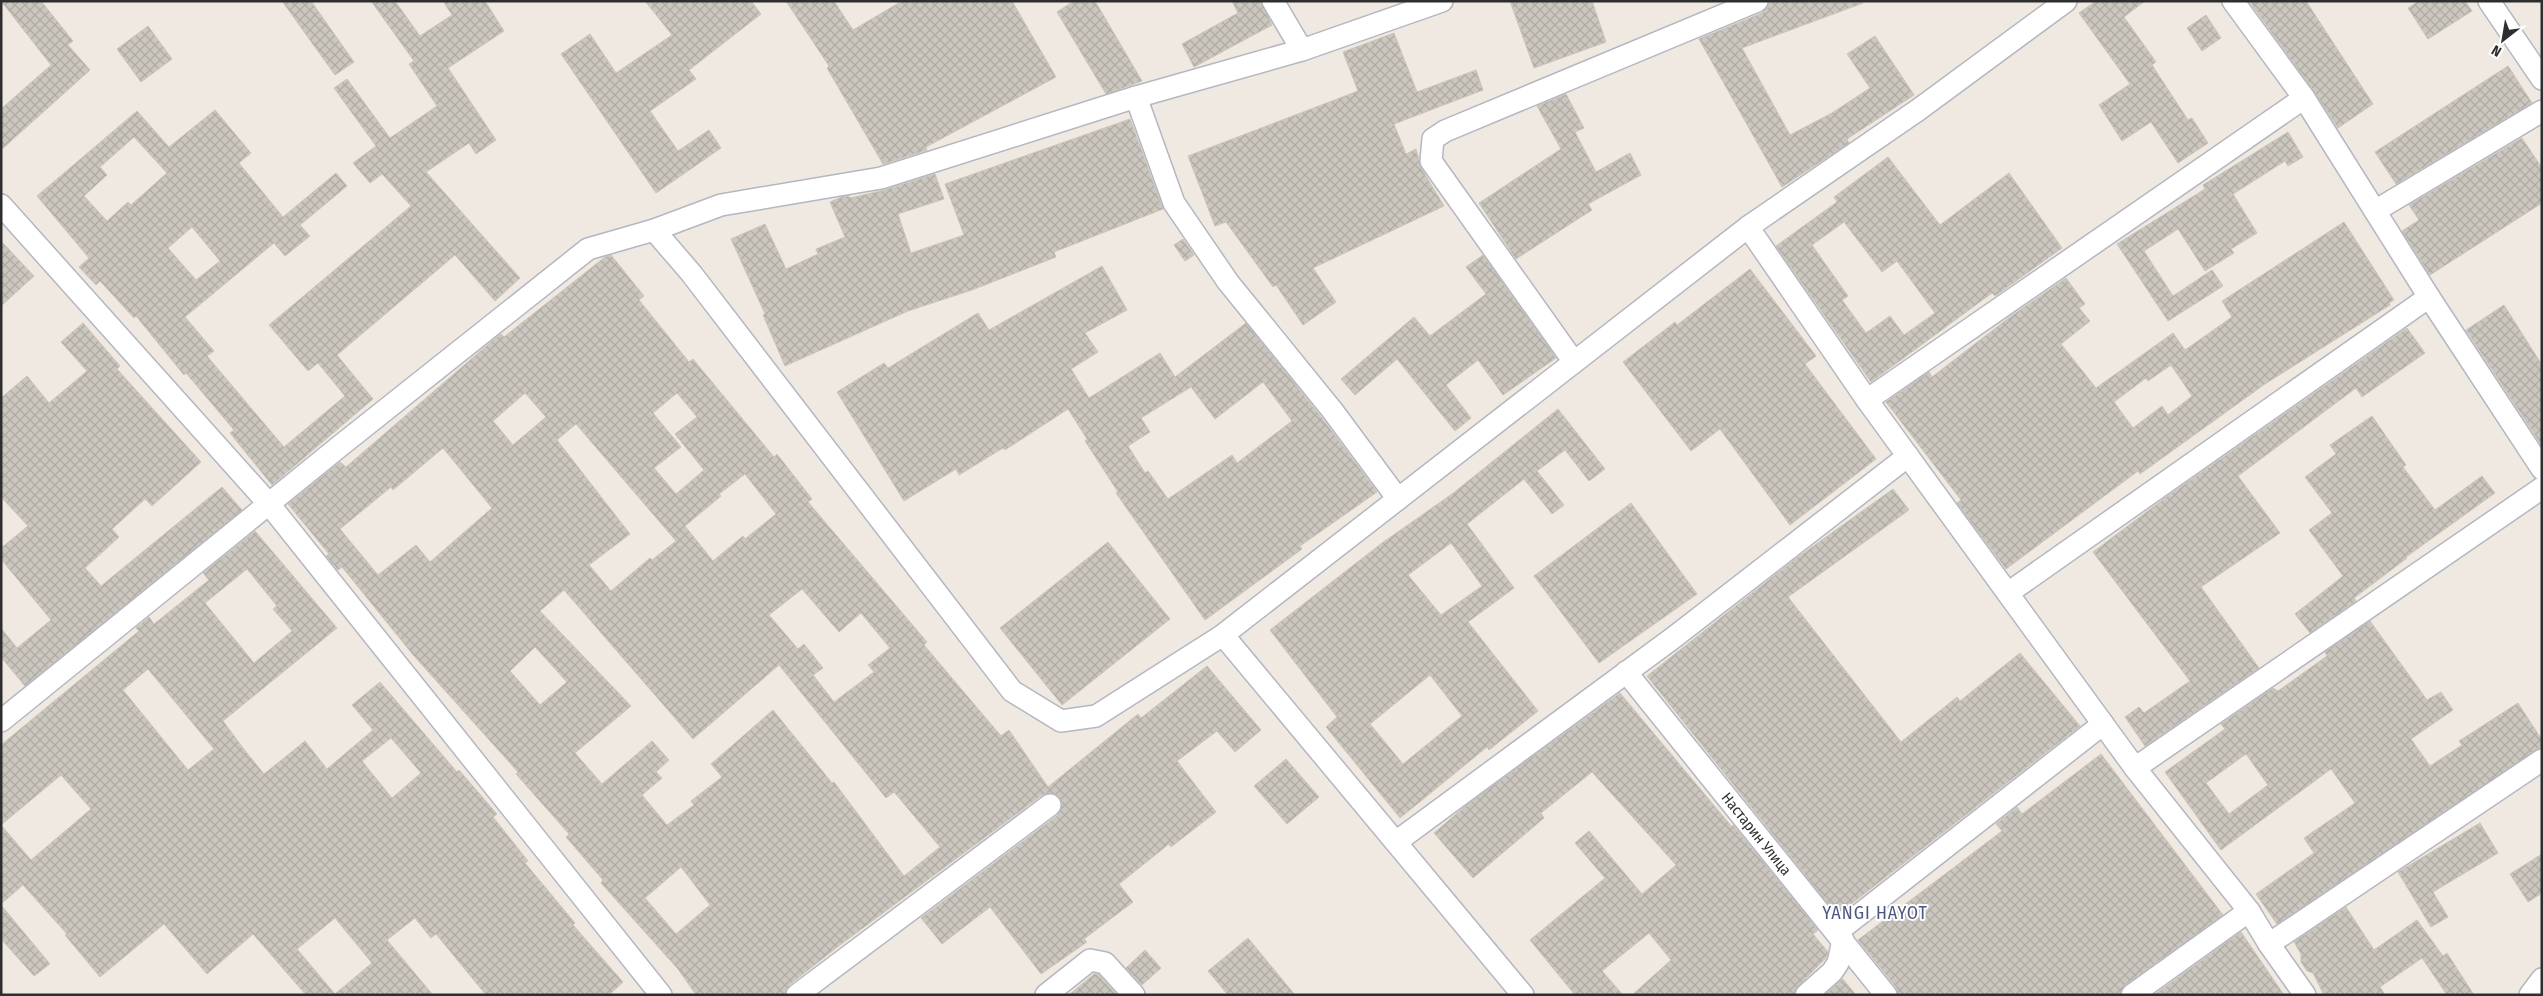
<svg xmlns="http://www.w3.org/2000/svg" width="2543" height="996" viewBox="0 0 2543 996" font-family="'Fira Sans Condensed',sans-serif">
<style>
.building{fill:url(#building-cross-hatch);stroke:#cbc5ba;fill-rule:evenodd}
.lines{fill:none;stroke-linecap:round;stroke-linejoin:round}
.minor-casing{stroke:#b4b7c1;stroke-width:24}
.minor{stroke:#fff;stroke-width:21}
.labels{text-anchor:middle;stroke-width:4;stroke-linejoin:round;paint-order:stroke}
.street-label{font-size:15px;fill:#2e2e2e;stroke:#fff}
.quarter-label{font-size:18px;letter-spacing:1px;fill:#4d5680;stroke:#fff}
</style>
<defs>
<pattern id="building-cross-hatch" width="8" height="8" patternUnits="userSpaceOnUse" patternTransform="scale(1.25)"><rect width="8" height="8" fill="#cbc7bf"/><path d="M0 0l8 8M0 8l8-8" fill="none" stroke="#afaba4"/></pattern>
</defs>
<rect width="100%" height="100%" fill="#efe9e1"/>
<!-- building -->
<g class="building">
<path d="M 1,1 L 41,1 L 73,41 L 68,45 L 90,70 L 1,150 L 1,109 L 51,65 Z"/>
<path d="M 282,1 L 311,1 L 354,62 L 335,75 Z"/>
<path d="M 371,1 L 395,1 L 420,36 L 452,15 L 443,1 L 485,1 L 504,31 L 448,68 L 496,140 L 476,154 L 469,143 L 426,172 L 520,278 L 495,301 L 455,255 L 337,355 L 373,399 L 272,485 L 230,433 L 234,430 L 186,373 L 184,375 L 136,316 L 134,318 L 100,281 L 96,285 L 79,267 L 89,258 L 37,196 L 137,111 L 169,147 L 215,110 L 251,153 L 239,163 L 283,217 L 336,173 L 347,186 L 300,225 L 310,236 L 285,256 L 274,243 L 185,317 L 214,351 L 207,356 L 284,447 L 345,396 L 318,363 L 308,371 L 269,325 L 411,206 L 382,174 L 370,183 L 353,163 L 376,146 L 334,88 L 347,79 L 390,138 L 437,106 L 409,64 L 414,61 ZM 134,137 L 167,173 L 131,205 L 128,202 L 107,221 L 84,196 L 107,175 L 100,167 ZM 192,227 L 220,261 L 196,280 L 168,248 Z"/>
<path d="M 645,1 L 751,1 L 761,14 L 689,70 L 696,79 L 650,111 L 678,151 L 709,130 L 721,148 L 656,193 L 561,54 L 590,34 L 616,73 L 672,35 Z"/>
<path d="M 786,1 L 834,1 L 853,30 L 902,1 L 1012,1 L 1056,77 L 926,147 L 927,150 L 883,164 L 827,68 L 829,66 Z"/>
<path d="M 1074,1 L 1095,1 L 1142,81 L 1106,94 L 1057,12 Z"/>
<path d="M 1232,1 L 1261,1 L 1272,25 L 1194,67 L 1182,44 L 1238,13 Z"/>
<path d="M 1510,1 L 1592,1 L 1606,42 L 1534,68 Z"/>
<path d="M 1769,1 L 1863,3 L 1742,48 L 1790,135 L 1832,113 L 1870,88 L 1847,54 L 1875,36 L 1914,95 L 1847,139 L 1849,143 L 1782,187 L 1699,39 L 1762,13 L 1767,8 Z"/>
<path d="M 2096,1 L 2145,1 L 2124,17 L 2156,62 L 2152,65 L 2188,120 L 2192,118 L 2208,143 L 2178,163 L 2151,122 L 2122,141 L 2099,105 L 2130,84 L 2079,13 Z"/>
<path d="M 2249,1 L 2306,1 L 2373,104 L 2338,128 L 2314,91 Z"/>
<path d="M 2419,1 L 2465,1 L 2472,11 L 2428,39 L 2408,8 Z"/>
<path d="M 2206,15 L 2221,38 L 2202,51 L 2187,28 Z"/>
<path d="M 148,26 L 172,59 L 141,82 L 117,49 Z"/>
<path d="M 1394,33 L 1417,92 L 1476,70 L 1483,90 L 1394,124 L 1406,154 L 1416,149 L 1421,168 L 1444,206 L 1313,268 L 1336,302 L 1303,325 L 1276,285 L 1273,287 L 1226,222 L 1215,226 L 1188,156 L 1358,91 L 1343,52 Z"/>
<path d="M 2508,66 L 2532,103 L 2396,184 L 2375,152 Z"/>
<path d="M 1566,94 L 1584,128 L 1575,132 L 1596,172 L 1630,153 L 1641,175 L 1588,204 L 1592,210 L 1516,259 L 1479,203 L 1561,149 L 1537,106 Z"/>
<path d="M 1130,119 L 1163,209 L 1054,252 L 1056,257 L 972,290 L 908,311 L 785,366 L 763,315 L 765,314 L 731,239 L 765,224 L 786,269 L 818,254 L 816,249 L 845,237 L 830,202 L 842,197 L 849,196 L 850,198 L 885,190 L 935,174 L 944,199 L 898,214 L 911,253 L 964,235 L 945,184 Z"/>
<path d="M 2288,132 L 2303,157 L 2288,166 L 2285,161 L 2233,194 L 2257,233 L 2231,249 L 2234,253 L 2205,271 L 2178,229 L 2144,251 L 2173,296 L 2212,270 L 2223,286 L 2168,321 L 2117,244 L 2205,189 L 2203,185 Z"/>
<path d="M 2522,138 L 2542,168 L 2542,203 L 2430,275 L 2402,231 L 2419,220 L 2409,205 Z"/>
<path d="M 1888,157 L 1940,225 L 2009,173 L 2062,248 L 1995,296 L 1992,293 L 1871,382 L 1776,246 L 1837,202 L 1834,197 ZM 1844,222 L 1882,272 L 1897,261 L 1935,313 L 1904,335 L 1890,316 L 1866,333 L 1842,300 L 1848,296 L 1812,245 Z"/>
<path d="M 2344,222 L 2394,300 L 2389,303 L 2390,305 L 2265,384 L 2140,474 L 2138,471 L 2006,569 L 1957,503 L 1961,500 L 1886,402 L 1929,372 L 1932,377 L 2010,317 L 2066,278 L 2085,304 L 2079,308 L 2090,321 L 2061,344 L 2096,388 L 2173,333 L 2185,350 L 2232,317 L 2222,301 ZM 2171,365 L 2192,396 L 2168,415 L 2162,406 L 2133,428 L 2114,402 L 2146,378 L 2148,381 Z"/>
<path d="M 1183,239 L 1194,255 L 1185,261 L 1174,245 Z"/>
<path d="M 1,241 L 34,276 L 1,306 Z"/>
<path d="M 611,255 L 644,296 L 639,300 L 689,362 L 693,359 L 774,457 L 777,454 L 812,499 L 808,502 L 927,642 L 924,645 L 1001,736 L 1009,730 L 1048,787 L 1138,714 L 1141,718 L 1207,666 L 1261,730 L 1235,752 L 1217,731 L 1177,761 L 1216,812 L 1171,847 L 1169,844 L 1119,884 L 1133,902 L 1084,939 L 1087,942 L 1041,974 L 990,907 L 942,944 L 921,918 L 1058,815 L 1062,803 L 1055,794 L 1049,793 L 1042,795 L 840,945 L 789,985 L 785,995 L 696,995 L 678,969 L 601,883 L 603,880 L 566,837 L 569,834 L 516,774 L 518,772 L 414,656 L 342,567 L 338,570 L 326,556 L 329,554 L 288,504 L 340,462 L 346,467 L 491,342 L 501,334 L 504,337 L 605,257 ZM 525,393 L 546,417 L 513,445 L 493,421 ZM 677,393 L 697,417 L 675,434 L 704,470 L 676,494 L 654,468 L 681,447 L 653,413 ZM 576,424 L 676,541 L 652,560 L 650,558 L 611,591 L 589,565 L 630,534 L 557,440 ZM 443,448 L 492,508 L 430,562 L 416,545 L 378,575 L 340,529 L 391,487 L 393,490 ZM 745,474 L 776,514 L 745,539 L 743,536 L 713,561 L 685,526 L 721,496 L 719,494 ZM 802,589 L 839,632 L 861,613 L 890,648 L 868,665 L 874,672 L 834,702 L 813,675 L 823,668 L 804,644 L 798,649 L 769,615 ZM 564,590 L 693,739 L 779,665 L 886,798 L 894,792 L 940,847 L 904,876 L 834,782 L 832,783 L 773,710 L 711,764 L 722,777 L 691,801 L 694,805 L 667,825 L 642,795 L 662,778 L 656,772 L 669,760 L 652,741 L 602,784 L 575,753 L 631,706 L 540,611 ZM 535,647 L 567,682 L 540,705 L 510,671 ZM 681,867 L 710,905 L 676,934 L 645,898 Z"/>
<path d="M 1483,255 L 1556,358 L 1503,395 L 1478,360 L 1446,385 L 1471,418 L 1455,431 L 1397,359 L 1355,395 L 1341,379 L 1414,317 L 1430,336 L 1486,294 L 1466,267 Z"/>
<path d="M 1102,266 L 1127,310 L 1085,333 L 1098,352 L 1071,369 L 1089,398 L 1160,353 L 1175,377 L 1246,323 L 1322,418 L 1377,492 L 1300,546 L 1302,549 L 1205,620 L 1116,493 L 1118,492 L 1085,441 L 1087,439 L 1068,409 L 1005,450 L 1003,448 L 959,475 L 956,469 L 904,501 L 837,392 L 884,363 L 888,368 L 978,313 L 989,330 ZM 1263,382 L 1292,421 L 1237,463 L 1232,455 L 1168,499 L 1148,471 L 1145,473 L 1128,446 L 1150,432 L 1141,418 L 1191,387 L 1215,419 Z"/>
<path d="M 1750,269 L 1816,356 L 1805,364 L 1876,459 L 1790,525 L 1720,429 L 1691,451 L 1623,362 L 1675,322 L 1677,325 Z"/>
<path d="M 2504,305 L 2542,365 L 2542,446 L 2466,330 Z"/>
<path d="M 83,323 L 120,366 L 117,369 L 201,462 L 152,506 L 145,499 L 112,529 L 119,537 L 85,568 L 101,586 L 222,487 L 242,510 L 25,686 L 1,657 L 1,628 L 17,648 L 51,620 L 1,559 L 1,548 L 28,526 L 1,497 L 1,398 L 27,376 L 49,403 L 87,371 L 61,342 Z"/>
<path d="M 2407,328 L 2425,353 L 2362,397 L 2356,388 L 2238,476 L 2280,533 L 2201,587 L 2259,668 L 2145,746 L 2125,717 L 2139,707 L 2144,713 L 2190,681 L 2093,552 L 2165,498 Z"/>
<path d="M 1558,409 L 1605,469 L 1589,481 L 1565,450 L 1537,471 L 1564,505 L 1552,514 L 1524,479 L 1467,524 L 1514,588 L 1468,622 L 1538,711 L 1489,750 L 1487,747 L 1400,818 L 1326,727 L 1337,717 L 1270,630 L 1382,543 L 1452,494 ZM 1451,543 L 1482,586 L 1441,615 L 1408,575 ZM 1430,675 L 1462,716 L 1403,764 L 1370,724 Z"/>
<path d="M 2372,416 L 2406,465 L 2403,467 L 2435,510 L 2482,476 L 2495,493 L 2406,557 L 2407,558 L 2354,598 L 2356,601 L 2310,633 L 2295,614 L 2343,576 L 2309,530 L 2332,513 L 2305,477 L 2336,454 L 2330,445 Z"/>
<path d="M 1893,489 L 1909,510 L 1788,597 L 1901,742 L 1957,697 L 1960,701 L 2020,653 L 2080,726 L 1837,915 L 1647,676 L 1794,560 Z"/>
<path d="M 1631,503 L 1697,594 L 1599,663 L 1534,576 Z"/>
<path d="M 255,531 L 337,628 L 223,721 L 243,748 L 264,774 L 305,741 L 327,769 L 373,730 L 352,705 L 380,682 L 457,772 L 459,770 L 497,814 L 493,817 L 528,861 L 525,863 L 575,923 L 573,925 L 623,982 L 609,995 L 486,995 L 436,934 L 431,938 L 415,918 L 387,940 L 433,995 L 306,995 L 253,934 L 207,974 L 164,924 L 100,977 L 65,935 L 67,934 L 23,885 L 1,904 L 1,745 L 139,631 L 136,628 L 149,617 L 154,624 L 209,580 L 203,573 ZM 247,569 L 277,606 L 273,609 L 292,631 L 254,663 L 205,603 ZM 148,669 L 214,749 L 188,770 L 123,690 ZM 391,738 L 421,773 L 392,798 L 362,761 ZM 61,775 L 91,809 L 31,860 L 1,825 ZM 335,918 L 372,963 L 335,994 L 297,949 Z"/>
<path d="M 1108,542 L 1170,619 L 1062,705 L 1000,628 Z"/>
<path d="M 2370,621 L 2427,700 L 2441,692 L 2453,710 L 2411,739 L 2430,766 L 2462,745 L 2459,741 L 2518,703 L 2542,740 L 2542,746 L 2277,924 L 2256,894 L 2314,853 L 2304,838 L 2355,803 L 2331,769 L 2221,850 L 2165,772 L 2225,729 L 2221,724 L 2273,688 L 2278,691 L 2327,656 L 2325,652 ZM 2246,754 L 2268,785 L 2229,814 L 2206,783 Z"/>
<path d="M 1620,693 L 1732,827 L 1733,825 L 1818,930 L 1813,934 L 1828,952 L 1826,958 L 1798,986 L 1794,995 L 1632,995 L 1671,960 L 1649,933 L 1602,971 L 1623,995 L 1575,995 L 1530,940 L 1605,878 L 1575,843 L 1589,831 L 1642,894 L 1676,865 L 1592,772 L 1541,813 L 1544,818 L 1473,878 L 1434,833 L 1469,803 Z"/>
<path d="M 2101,754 L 2223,915 L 2125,985 L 2120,995 L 1898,995 L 1896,987 L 1858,940 L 2002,831 L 1996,824 L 2017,807 L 2022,814 Z"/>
<path d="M 1286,759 L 1319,797 L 1287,824 L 1254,786 Z"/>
<path d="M 2480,823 L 2498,853 L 2433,892 L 2448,917 L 2431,927 L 2398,872 Z"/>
<path d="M 2542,854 L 2542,893 L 2528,902 L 2510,874 Z"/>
<path d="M 1,905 L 50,964 L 34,976 L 1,939 Z"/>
<path d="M 2346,907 L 2374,950 L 2417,920 L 2443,956 L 2447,953 L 2474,995 L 2447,995 L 2422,958 L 2380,987 L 2385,995 L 2324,995 L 2313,973 L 2307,971 L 2301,962 L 2301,954 L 2294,942 Z"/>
<path d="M 2241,932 L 2284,995 L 2154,995 Z"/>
<path d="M 1248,938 L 1295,995 L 1228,995 L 1208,971 Z"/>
<path d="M 1145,950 L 1161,968 L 1142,985 L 1126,968 Z"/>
<path d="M 1094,974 L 1098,974 L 1117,995 L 1069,995 Z"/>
<path d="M 1843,979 L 1856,995 L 1825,995 L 1840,981 Z"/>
</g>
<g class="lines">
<defs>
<g id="minor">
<path d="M 1273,1 L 1302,50"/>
<path d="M 2233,1 L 2304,98 L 2429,297 L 2542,469"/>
<path d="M 2489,1 L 2542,79"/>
<path d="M 1136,97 L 1174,203 L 1228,282 L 1332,410 L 1398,499"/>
<path d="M 1,205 L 269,504 L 661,995"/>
<path d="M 2375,211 L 2542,111"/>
<path d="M 1748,227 L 1867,400 L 2135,768 L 2249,911 L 2269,944 L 2305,995"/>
<path d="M 654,230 L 721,205 L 881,178 L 1136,97 L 1302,50 L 1442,1"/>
<path d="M 1574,362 L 1431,161 L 1433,139 L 1445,131 L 1757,1"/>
<path d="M 1867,400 L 2304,98"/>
<path d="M 2008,593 L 2429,297"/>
<path d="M 1223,635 L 1523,995"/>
<path id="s1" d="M 1626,672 L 1886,995"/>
<path d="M 1,721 L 340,446 L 588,249 L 654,230 L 691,273 L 1012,691 L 1061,721 L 1096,716 L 1223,635 L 1748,227 L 1918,110 L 2066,1"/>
<path d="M 2135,768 L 2542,488"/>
<path d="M 1396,842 L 1673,638 L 1908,456"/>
<path d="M 1837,932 L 2103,724"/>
<path d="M 2269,944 L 2542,760"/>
<path d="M 797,995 L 1050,805"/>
<path d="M 1046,995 L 1090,960 L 1105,963 L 1134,995"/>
<path d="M 1806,995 L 1832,972 L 1838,963 L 1843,940"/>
<path d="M 2132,995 L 2249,911"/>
<path d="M 2530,995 L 2542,979"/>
</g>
</defs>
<!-- minor casing -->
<use href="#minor" class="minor-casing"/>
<!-- minor -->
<use href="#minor" class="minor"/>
</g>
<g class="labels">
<!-- street labels -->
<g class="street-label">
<text dy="5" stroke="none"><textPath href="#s1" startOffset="208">Настарин Улица</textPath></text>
</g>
<!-- quarter labels -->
<g class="quarter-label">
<text x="1875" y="919">YANGI HAYOT</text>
</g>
</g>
<!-- border -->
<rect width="2543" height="996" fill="none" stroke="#2e2e2e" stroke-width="5"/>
<!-- north arrow -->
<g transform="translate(2503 40) rotate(211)" stroke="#ffffff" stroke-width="4" paint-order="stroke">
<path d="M0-4L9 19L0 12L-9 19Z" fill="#2e2e2e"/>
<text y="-8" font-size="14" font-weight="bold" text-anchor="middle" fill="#2e2e2e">N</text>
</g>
</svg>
